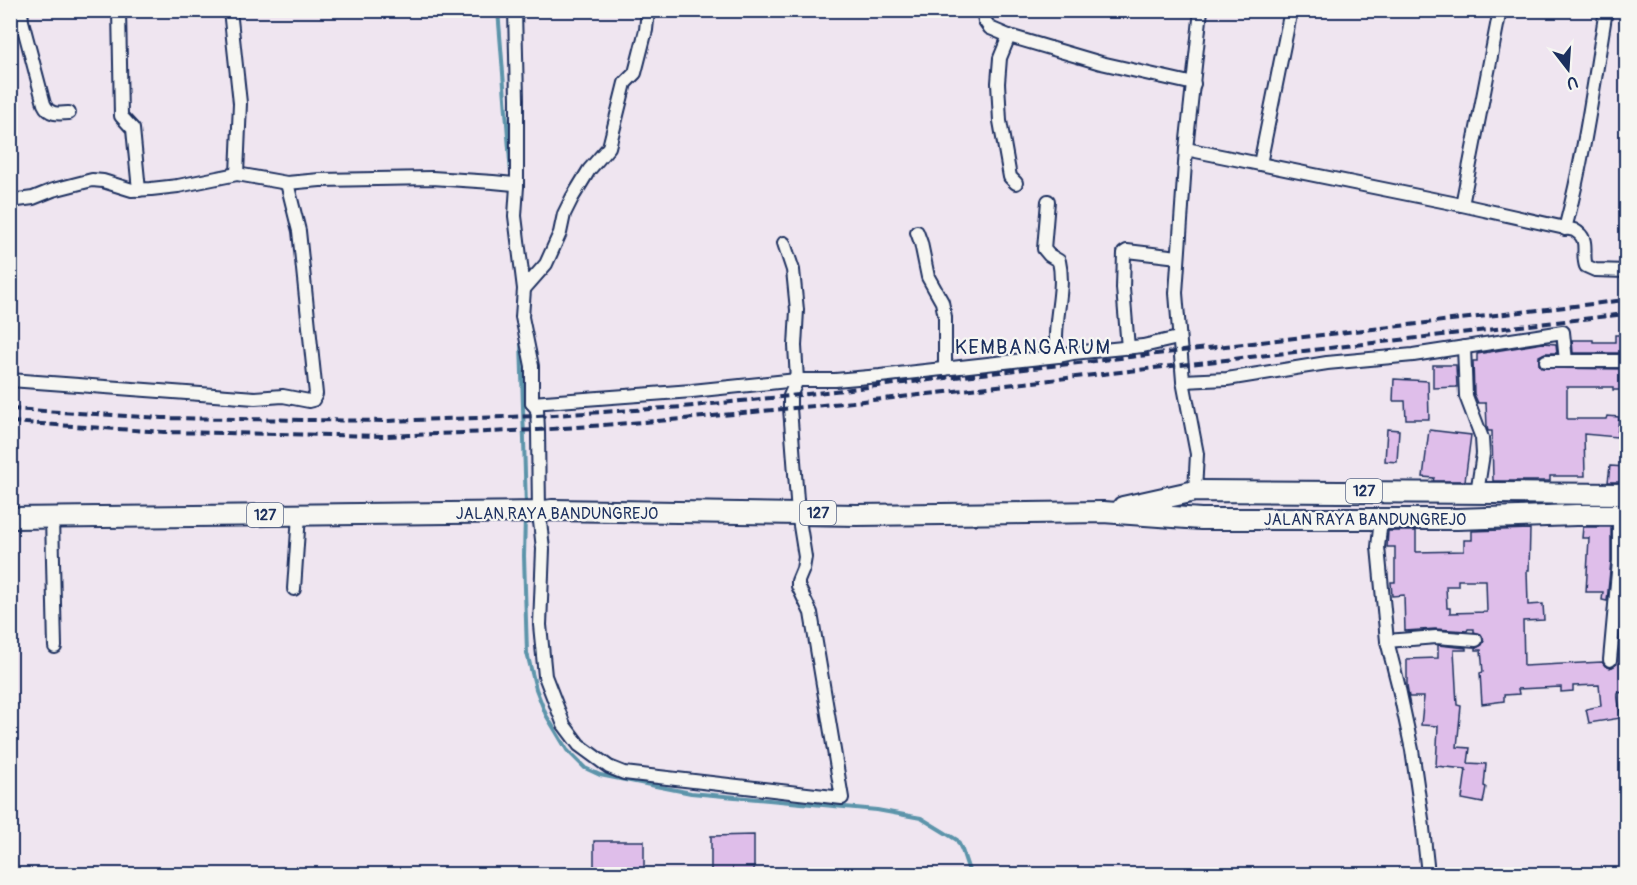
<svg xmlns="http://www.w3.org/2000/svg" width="1637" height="885" viewBox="0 0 1637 885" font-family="Pangolin,sans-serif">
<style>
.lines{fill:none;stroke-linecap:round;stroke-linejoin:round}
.stream{stroke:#5b94aa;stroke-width:4}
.building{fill:#dfbeea;stroke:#1b2f5e;stroke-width:1.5;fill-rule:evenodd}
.minor-casing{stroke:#1b2f5e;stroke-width:16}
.primary-casing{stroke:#1b2f5e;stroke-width:24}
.minor{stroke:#f6f6f2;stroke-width:12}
.primary{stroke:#f6f6f2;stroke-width:20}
.rail{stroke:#1b2f5e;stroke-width:4;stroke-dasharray:9 4.5;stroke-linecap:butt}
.labels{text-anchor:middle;stroke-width:4.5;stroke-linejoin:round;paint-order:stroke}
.shield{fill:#f6f6f2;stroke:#5d6b8a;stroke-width:1.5}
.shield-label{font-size:15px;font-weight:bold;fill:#1b2f5e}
.street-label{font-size:16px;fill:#1b2f5e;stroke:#f6f6f2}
.quarter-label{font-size:20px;letter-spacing:1.5px;fill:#1b2f5e;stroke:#f6f6f2}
</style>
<rect width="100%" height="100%" fill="#efe5f0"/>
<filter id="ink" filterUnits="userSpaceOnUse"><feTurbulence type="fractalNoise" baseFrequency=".0167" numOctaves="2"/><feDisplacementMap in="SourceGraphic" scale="12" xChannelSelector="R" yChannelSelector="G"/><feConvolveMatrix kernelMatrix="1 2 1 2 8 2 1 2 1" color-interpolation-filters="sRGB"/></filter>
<g filter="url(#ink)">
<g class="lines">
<!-- stream -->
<g class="stream">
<path d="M 498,10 L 511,174"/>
<path d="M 521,340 L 526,507"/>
<path d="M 525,517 L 524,556 L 527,653 L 536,689 L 546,715 L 567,750 L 585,768 L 600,775 L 691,793 L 877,810 L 921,818 L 957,840 L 962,850 L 970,874"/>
</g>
</g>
<!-- building -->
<g class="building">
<path d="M 1615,335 L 1626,335 L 1626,353 L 1573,353 L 1572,340 L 1593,340 L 1593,342 L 1615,342 Z"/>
<path d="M 1543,343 L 1556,344 L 1557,353 L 1545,353 L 1539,356 L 1539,365 L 1542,368 L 1626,369 L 1626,390 L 1613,390 L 1613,387 L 1567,387 L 1567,419 L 1606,419 L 1607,416 L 1619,417 L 1617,437 L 1584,434 L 1585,476 L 1550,476 L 1550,481 L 1493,481 L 1492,431 L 1488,431 L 1487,427 L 1486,403 L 1478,403 L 1474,394 L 1473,361 L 1477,361 L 1477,354 Z"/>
<path d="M 1433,365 L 1456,365 L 1457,387 L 1433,388 Z"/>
<path d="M 1394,379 L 1428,381 L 1429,419 L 1406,419 L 1405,401 L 1393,401 Z"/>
<path d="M 1387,429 L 1399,430 L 1397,462 L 1385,461 Z"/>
<path d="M 1429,430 L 1471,435 L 1465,481 L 1433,481 L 1434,478 L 1423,477 Z"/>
<path d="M 1610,466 L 1626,467 L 1625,482 L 1608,482 Z"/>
<path d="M 1583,527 L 1611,527 L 1611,561 L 1607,601 L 1602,600 L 1603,592 L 1586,592 L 1589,538 L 1582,538 Z"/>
<path d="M 1530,529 L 1529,570 L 1527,570 L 1528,605 L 1543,604 L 1544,620 L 1523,621 L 1524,666 L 1602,662 L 1605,666 L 1610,668 L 1617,664 L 1619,650 L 1626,649 L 1626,683 L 1623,683 L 1624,692 L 1617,693 L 1621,718 L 1589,723 L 1586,709 L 1601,706 L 1599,685 L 1573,686 L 1573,691 L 1561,692 L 1561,687 L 1518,689 L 1519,694 L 1504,695 L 1504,701 L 1482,704 L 1480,673 L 1483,672 L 1481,650 L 1476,650 L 1476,648 L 1482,645 L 1484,641 L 1481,634 L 1474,632 L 1474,629 L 1468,629 L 1467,631 L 1435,629 L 1405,631 L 1404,595 L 1392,596 L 1391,582 L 1395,582 L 1395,547 L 1387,547 L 1388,531 L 1416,531 L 1416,552 L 1464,551 L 1464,540 L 1472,540 L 1472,531 ZM 1458,580 L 1486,580 L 1487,612 L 1450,613 L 1450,608 L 1447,608 L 1446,586 L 1458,586 Z"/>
<path d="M 1626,570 L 1626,622 L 1622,622 Z"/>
<path d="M 1438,645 L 1466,648 L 1466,650 L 1454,650 L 1457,705 L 1461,706 L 1457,747 L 1470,748 L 1468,763 L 1486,764 L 1484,786 L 1486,787 L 1483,803 L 1462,799 L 1466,769 L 1436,766 L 1438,726 L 1421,725 L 1424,697 L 1409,697 L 1407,685 L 1407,659 L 1438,658 Z"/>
<path d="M 754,835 L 754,874 L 711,874 L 711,836 Z"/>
<rect x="594" y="841" width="50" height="33"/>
</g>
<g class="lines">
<defs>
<g id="minor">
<path d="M 21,10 L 22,21 L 44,104 C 49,115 58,114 69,113"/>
<path d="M 119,10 L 121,116 L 133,129 L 139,190"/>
<path d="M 230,10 L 240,103 L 237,174"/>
<path d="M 515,10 L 517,99 L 517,186 L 515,216 L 524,289 L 522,317 L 532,366 L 532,403 L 537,409 L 538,430 L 539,512 L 543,549 L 540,625 L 545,676 L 564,725 L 579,745 L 609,767 L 624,773 L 842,798 L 811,613 L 798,586 L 798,581 L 803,569 L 805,557 L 798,513 L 790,408 L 790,396 L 797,380 L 795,346 L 797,310 L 793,270 L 784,243"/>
<path d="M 983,10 L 985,21 L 990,28 L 1009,36 L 1101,63 L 1194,84"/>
<path d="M 1009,36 L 1000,58 L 998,83 L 1000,121 L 1010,177 L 1016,183"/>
<path d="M 1186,149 L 1462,205 L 1574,230 C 1591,239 1581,252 1586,266 L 1595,270 L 1626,271"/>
<path d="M 1260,164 L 1291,10"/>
<path d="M 10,201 L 33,198 L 53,190 L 92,180 L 103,181 L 132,190 L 151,189 L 178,186 L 237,174 L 287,183 L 320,180 L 432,178 L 493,182 L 514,184 L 517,186"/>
<path d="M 1048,201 L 1044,249 L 1049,255 L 1059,261 C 1065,287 1055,315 1056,342 C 1056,346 1057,351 1058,356 L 1073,353 L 1143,346 L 1178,338"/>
<path d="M 1462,205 L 1500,10"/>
<path d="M 1565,229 C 1584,157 1594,84 1606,10"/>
<path d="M 917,232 L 921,243 L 928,277 L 942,302 L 945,317 L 945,369"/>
<path d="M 524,289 L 546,264 L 560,233 L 564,214 L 572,198 L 589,170 L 609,147 L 625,83 L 635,73 L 646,30 L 648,10"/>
<path d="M 1464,347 L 1466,396 L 1482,438 L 1483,454 L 1477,493"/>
<path d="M 1128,348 L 1123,288 L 1124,253 L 1127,251 L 1178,257"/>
<path d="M 1546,361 L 1626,361"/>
<path d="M 10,380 L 255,398 L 283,396 L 309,401 L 313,400 L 316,394 L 299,231 L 287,183"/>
<path d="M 1183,381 L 1227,379 L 1327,363 L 1413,355 L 1563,332 L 1566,361"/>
<path d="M 532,403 L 692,391 L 797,380 L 835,380 L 880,376 L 1058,356"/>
<path d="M 1195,491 L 1197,454 L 1183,381 L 1176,293 L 1186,149 L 1201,10"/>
<path d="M 52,517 L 55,647"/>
<path d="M 1381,519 L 1378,547 L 1387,641 L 1398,684 L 1412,750 L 1422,819 L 1428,874"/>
<path d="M 294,589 L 299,515"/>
<path d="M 1387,641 L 1436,637 L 1476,640"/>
<path d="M 1610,660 L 1619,561 L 1619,515"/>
</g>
<g id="primary">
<path d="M 1123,507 L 1195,491 L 1626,494"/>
<path d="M 10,518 L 539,512 L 552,510 L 857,515 L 1103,512 L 1201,519 L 1457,519 L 1576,515 L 1626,515"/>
</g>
</defs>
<!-- minor casing -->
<use href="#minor" class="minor-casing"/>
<!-- primary casing -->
<use href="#primary" class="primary-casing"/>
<!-- minor -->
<use href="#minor" class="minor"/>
<!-- primary -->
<use href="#primary" class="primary"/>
<!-- rail -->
<g class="rail">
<path d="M 10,409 L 162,418 L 384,421 L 537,416 L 683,407 L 790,396 L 1626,300"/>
<path d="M 10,422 L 164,432 L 387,436 L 538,430 L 683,419 L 893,398 L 1626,314"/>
</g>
</g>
</g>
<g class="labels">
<!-- shield labels -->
<g class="shield">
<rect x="1346" y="479" width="36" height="24" rx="4.5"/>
<rect x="800" y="501" width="36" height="24" rx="4.5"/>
<rect x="247" y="503" width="36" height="24" rx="4.5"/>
</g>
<g class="shield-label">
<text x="1364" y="496">127</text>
<text x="818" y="518">127</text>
<text x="265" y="520">127</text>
</g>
<!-- street labels -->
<g class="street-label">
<text x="557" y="519">JALAN RAYA BANDUNGREJO</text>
<text x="1365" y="525">JALAN RAYA BANDUNGREJO</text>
</g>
<!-- quarter labels -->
<g class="quarter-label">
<text x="1033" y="354">KEMBANGARUM</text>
</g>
</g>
<!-- margin -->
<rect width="1637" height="885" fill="none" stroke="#f6f6f2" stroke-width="36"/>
<rect x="18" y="18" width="1601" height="849" fill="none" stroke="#1b2f5e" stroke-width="2" filter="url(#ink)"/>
<!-- north arrow -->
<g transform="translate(1568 69) rotate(163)" stroke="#f6f6f2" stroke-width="4.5" paint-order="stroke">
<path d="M0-4.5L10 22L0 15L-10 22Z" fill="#1b2f5e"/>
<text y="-9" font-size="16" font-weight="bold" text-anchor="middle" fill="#1b2f5e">U</text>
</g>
</svg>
